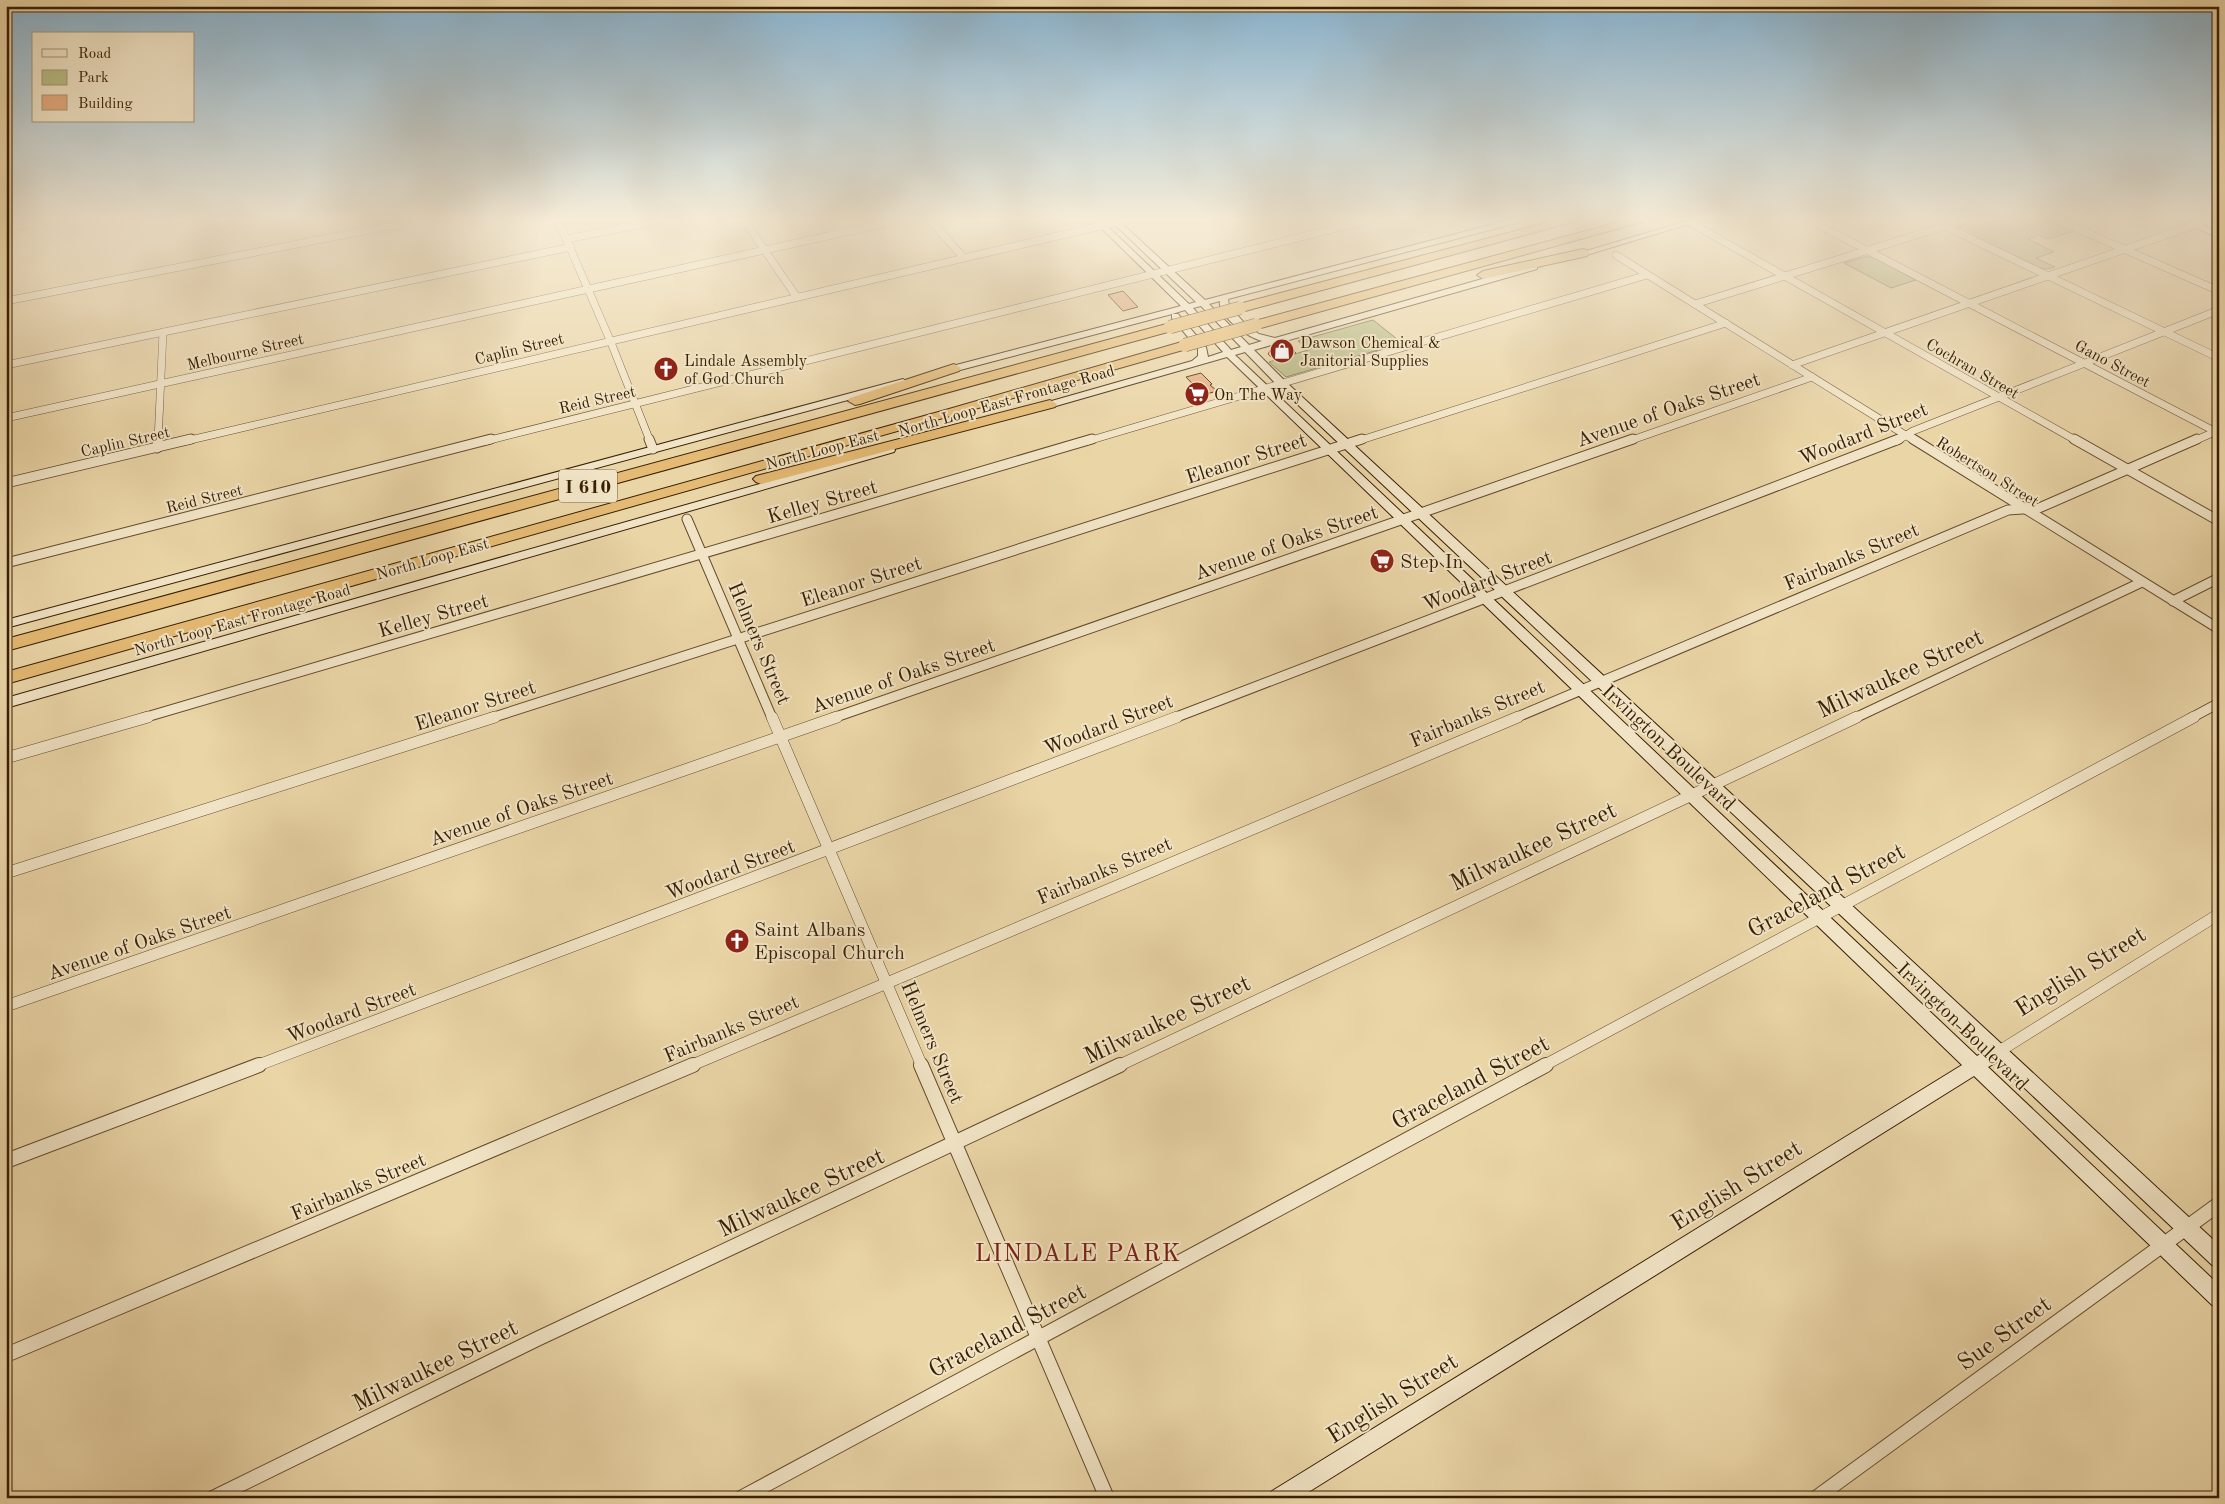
<svg xmlns="http://www.w3.org/2000/svg" width="2225" height="1504" viewBox="0 0 2225 1504" font-family="'Old Standard TT',serif">
<style>
.green{fill:#b8bd86;stroke:#786e44}
.building{fill:#e4ac7f;stroke:#381f03}
.lines{fill:none;stroke-linecap:round;stroke-linejoin:round}
.street-far3-casing{stroke:#644c2c;stroke-width:8}
.street-far2-casing{stroke:#644c2c;stroke-width:11}
.street-far1-casing{stroke:#644c2c;stroke-width:12}
.street-casing{stroke:#644c2c;stroke-width:16}
.secondary-casing{stroke:#381f03;stroke-width:2}
.highway-casing{stroke:#381f03;stroke-width:2}
.street-far3{stroke:#f1e4c6;stroke-width:7}
.street-far2{stroke:#f1e4c6;stroke-width:9}
.street-far1{stroke:#f1e4c6;stroke-width:11}
.street{stroke:#f1e4c6;stroke-width:14}
.secondary{fill:#f1e4c6;fill-rule:evenodd}
.highway{fill:#e5ba74;fill-rule:evenodd}
.highway-bridge-casing{stroke:#381f03;stroke-width:14;stroke-linecap:butt}
.highway-bridge{stroke:#e5ba74;stroke-width:13}
.labels{text-anchor:middle;stroke-width:4;stroke-linejoin:round;paint-order:stroke}
.far-poi-label{font-size:16px;fill:#381f03;stroke:#f1e4c6;text-anchor:start}
.far-street-label{font-size:16px;fill:#381f03;stroke:#f1e4c6}
.shield{fill:#f1e4c6;stroke:#705a3e;stroke-width:1}
.shield-label{font-size:19px;font-weight:bold;fill:#381f03}
.street-label{font-size:20px;fill:#381f03;stroke:#f1e4c6}
.poi-label{font-size:20px;fill:#381f03;stroke:#f1e4c6;text-anchor:start}
.near-street-label{font-size:24px;fill:#381f03;stroke:#f1e4c6}
.near-neighbourhood-label{font-size:25px;letter-spacing:1px;fill:#7a1f14;stroke:#f1e4c6}
</style>
<rect width="100%" height="100%" fill="#ead5a7"/>
<filter id="stains"><feTurbulence type="fractalNoise" baseFrequency=".004" numOctaves="4"/><feColorMatrix values="0 0 0 0 .2 0 0 0 0 .09 0 0 0 0 .02 0 0 0 .5 -.17"/></filter>
<radialGradient id="worn" r=".72"><stop offset=".6" stop-color="#630" stop-opacity="0"/><stop offset="1" stop-color="#630" stop-opacity=".3"/></radialGradient>
<!-- green -->
<g class="green">
<path d="M 1980,220 L 2050,220 L 2075,231 L 2048,239 L 2039,235 L 2028,239 L 2054,252 L 2036,258 L 2055,267 L 2047,269 L 2036,267 L 1965,233 L 1957,227 Z"/>
<path d="M 1864,257 L 1873,257 L 1916,280 L 1891,288 L 1844,263 Z"/>
<path d="M 1373,320 L 1402,343 L 1286,377 L 1269,362 L 1308,350 L 1298,341 Z"/>
</g>
<!-- building -->
<g class="building">
<path d="M 1123,291 L 1138,307 L 1123,311 L 1108,295 Z"/>
<path d="M 1286,344 L 1296,353 L 1274,360 L 1268,354 L 1271,349 Z"/>
<path d="M 1201,373 L 1212,384 L 1210,385 L 1217,391 L 1203,395 L 1186,377 Z"/>
</g>
<g class="lines">
<defs>
<g id="street-far3">
<path d="M 558,220 L 610,340 L 650,441"/>
<path d="M 744,220 L 796,296"/>
<path d="M 930,220 L 963,257"/>
<path d="M 1809,220 L 2218,433"/>
<path d="M 1932,220 L 2219,358"/>
<path d="M 2058,220 L 2219,291"/>
<path d="M 1689,222 L 2077,441"/>
<path d="M 6,228 L 51,220"/>
<path d="M 567,239 L 661,220"/>
<path d="M 1616,255 L 1915,441"/>
<path d="M 6,301 L 420,220"/>
<path d="M 1695,304 L 1965,220"/>
<path d="M 6,365 L 571,247"/>
<path d="M 1792,365 L 2209,220"/>
<path d="M 6,418 L 900,220"/>
<path d="M 158,441 L 163,332"/>
<path d="M 186,441 L 1126,220"/>
<path d="M 486,441 L 1369,220"/>
<path d="M 1088,441 L 1647,275"/>
<path d="M 1358,441 L 1726,323"/>
<path d="M 1629,441 L 1812,377"/>
<path d="M 1897,441 L 1913,431 L 2219,310"/>
<path d="M 2194,441 L 2219,430"/>
</g>
<g id="street-far2">
<path d="M 649,439 L 653,449"/>
<path d="M 1913,439 L 2219,629"/>
<path d="M 2074,439 L 2219,521"/>
<path d="M 157,448 L 158,439"/>
<path d="M 6,483 L 191,439"/>
<path d="M 687,519 L 772,718"/>
<path d="M 6,563 L 491,439"/>
<path d="M 2173,601 L 2219,578"/>
<path d="M 143,718 L 1092,439"/>
<path d="M 491,718 L 1362,439"/>
<path d="M 833,718 L 1633,439"/>
<path d="M 1174,718 L 1899,439"/>
<path d="M 1515,718 L 2008,510 L 2039,508 L 2197,439"/>
<path d="M 1855,718 L 2142,582"/>
<path d="M 2191,718 L 2219,703"/>
</g>
<g id="street-far1">
<path d="M 772,717 L 922,1066"/>
<path d="M 6,758 L 148,717"/>
<path d="M 6,873 L 495,717"/>
<path d="M 6,1006 L 837,717"/>
<path d="M 1998,1052 L 2219,914"/>
<path d="M 256,1066 L 1177,717"/>
<path d="M 690,1066 L 1518,717"/>
<path d="M 1118,1066 L 1857,717"/>
<path d="M 1543,1066 L 2194,717"/>
</g>
<g id="street">
<path d="M 921,1065 L 1107,1498"/>
<path d="M 6,1161 L 259,1065"/>
<path d="M 6,1355 L 693,1065"/>
<path d="M 213,1498 L 537,1339 L 1120,1065"/>
<path d="M 741,1498 L 1546,1065"/>
<path d="M 1816,1498 L 2219,1204"/>
</g>
<g id="secondary">
<path d="M 1093,220 L 1101,220 L 1189,304 L 1196,302 L 1110,220 L 1118,220 L 1205,300 L 1509,220 L 1521,220 L 1520,222 L 1228,299 L 1229,306 L 1248,327 L 1259,334 L 1275,338 L 1531,265 L 1537,265 L 1537,269 L 1254,350 L 1286,382 L 2219,1245 L 2219,1267 L 2212,1265 L 1997,1062 L 1988,1067 L 2219,1285 L 2219,1307 L 2212,1305 L 1974,1076 L 1299,1498 L 1269,1498 L 1272,1491 L 1962,1065 L 1227,357 L 1042,410 L 1038,411 L 1033,408 L 1034,406 L 1192,361 L 1198,356 L 1198,349 L 1172,318 L 1172,314 L 945,374 L 937,374 L 937,370 L 1181,306 ZM 1220,301 C 1217,316 1249,338 1262,341 L 1249,345 L 1209,304 ZM 1201,306 L 1241,347 L 1231,350 L 1193,308 ZM 1185,310 L 1223,352 L 1208,357 L 1206,347 L 1178,314 L 1172,314 ZM 1245,352 L 1278,386 L 1985,1051 L 1977,1056 L 1235,355 Z"/>
<path d="M 1690,220 L 1702,220 L 1573,259 L 1566,257 Z"/>
<path d="M 2179,220 L 2189,220 L 2219,232 L 2219,238 Z"/>
<path d="M 903,379 L 908,382 L 907,384 L 6,628 L 6,620 Z"/>
<path d="M 890,447 L 894,448 L 895,450 L 894,452 L 6,708 L 6,698 Z"/>
</g>
<g id="highway">
<path d="M 1557,220 L 1575,220 L 1573,222 L 1245,311 L 1235,311 L 1234,308 L 1235,305 Z"/>
<path d="M 1626,220 L 1644,220 L 1642,222 L 1261,328 L 1256,329 L 1250,325 L 1251,322 Z"/>
<path d="M 1583,249 L 1587,250 L 1589,253 L 1587,256 L 1483,279 L 1477,275 L 1483,271 Z"/>
<path d="M 1170,323 L 1177,327 L 1175,330 L 6,651 L 6,639 Z"/>
<path d="M 1185,341 L 1190,342 L 1192,345 L 1190,348 L 6,684 L 6,672 L 949,409 Z"/>
<path d="M 954,364 L 961,368 L 959,371 L 860,404 L 855,405 L 848,401 L 850,398 Z"/>
<path d="M 1050,400 L 1057,404 L 1055,407 L 761,484 L 756,482 L 753,479 L 756,476 Z"/>
</g>
</defs>
<!-- street-far3 casing -->
<use href="#street-far3" class="street-far3-casing"/>
<!-- street-far2 casing -->
<use href="#street-far2" class="street-far2-casing"/>
<!-- street-far1 casing -->
<use href="#street-far1" class="street-far1-casing"/>
<!-- street casing -->
<use href="#street" class="street-casing"/>
<!-- secondary casing -->
<use href="#secondary" class="secondary-casing"/>
<!-- highway casing -->
<use href="#highway" class="highway-casing"/>
<!-- street-far3 -->
<use href="#street-far3" class="street-far3"/>
<!-- street-far2 -->
<use href="#street-far2" class="street-far2"/>
<!-- street-far1 -->
<use href="#street-far1" class="street-far1"/>
<!-- street -->
<use href="#street" class="street"/>
<!-- secondary -->
<use href="#secondary" class="secondary"/>
<!-- highway -->
<use href="#highway" class="highway"/>
<defs>
<g id="highway-bridge">
<path d="M 1170,327 L 1240,308"/>
<path d="M 1185,345 L 1256,325"/>
</g>
</defs>
<!-- highway-bridge casing -->
<use href="#highway-bridge" class="highway-bridge-casing"/>
<!-- highway-bridge -->
<use href="#highway-bridge" class="highway-bridge"/>
</g>
<!-- sky -->
<linearGradient id="sky" x2="0" y2="1"><stop stop-color="#89b5d2"/><stop offset="0.51" stop-color="#f6ecd7"/><stop offset="1" stop-color="#f6ecd7" stop-opacity="0"/></linearGradient>
<rect width="2225" height="430" fill="url(#sky)"/>
<!-- icons -->
<defs>
<symbol id="shop-disc" viewBox="-11 -11 22 22"><circle r="9.5" fill="#8f2418" stroke="#f1e4c6"/><path d="M-5-2.5h2.3a2.7 3.5 0 0 1 5.4 0H5L5.5 6h-11ZM-1.5-2.5h3a1.5 2.3 0 0 0-3 0Z" fill="#fff"/></symbol>
<symbol id="church-disc" viewBox="-11 -11 22 22"><circle r="9.5" fill="#8f2418" stroke="#f1e4c6"/><path d="M-1.2-6h2.4v3.5h3.3v2.4h-3.3V6h-2.4V-.1h-3.3v-2.4h3.3Z" fill="#fff"/></symbol>
<symbol id="supermarket-disc" viewBox="-11 -11 22 22"><circle r="9.5" fill="#8f2418" stroke="#f1e4c6"/><path d="M-6-5.5h2.5l.6 2H6L4.5 2H-2.5L-4.4-4H-6ZM-1.5 3.2a1.3 1.3 0 1 0 .1 0ZM3 3.2a1.3 1.3 0 1 0 .1 0Z" fill="#fff"/></symbol>
</defs>
<g fill-rule="evenodd">
<use href="#shop-disc" x="1268" y="337" width="28" height="28"/>
<use href="#church-disc" x="652" y="355" width="28" height="28"/>
<use href="#supermarket-disc" x="1183" y="380" width="28" height="28"/>
<use href="#supermarket-disc" x="1368" y="547" width="28" height="28"/>
<use href="#church-disc" x="723" y="927" width="28" height="28"/>
</g>
<g class="labels">
<!-- far-poi labels -->
<g class="far-poi-label">
<text x="1300" y="348">Dawson Chemical &amp;<tspan x="1300" dy="18">Janitorial Supplies</tspan></text>
<text x="684" y="366">Lindale Assembly<tspan x="684" dy="18">of God Church</tspan></text>
<text x="1214" y="400">On The Way</text>
</g>
<!-- far-street labels -->
<g class="far-street-label">
<text transform="translate(519 348) rotate(-14)" y="6">Caplin Street</text>
<text transform="translate(245 351) rotate(-13)" y="6">Melbourne Street</text>
<text transform="translate(2113 363) rotate(28)" y="6">Gano Street</text>
<text transform="translate(1973 368) rotate(30)" y="6">Cochran Street</text>
<text transform="translate(597 399) rotate(-13)" y="6">Reid Street</text>
<text transform="translate(1006 400) rotate(-16)" y="6">North Loop East Frontage Road</text>
<text transform="translate(125 441) rotate(-13)" y="6">Caplin Street</text>
<text transform="translate(822 449) rotate(-15)" y="6">North Loop East</text>
<text transform="translate(1988 471) rotate(32)" y="6">Robertson Street</text>
<text transform="translate(204 498) rotate(-14)" y="6">Reid Street</text>
<text transform="translate(432 558) rotate(-16)" y="6">North Loop East</text>
<text transform="translate(242 619) rotate(-16)" y="6">North Loop East Frontage Road</text>
</g>
<!-- shield labels -->
<rect class="shield" x="559" y="469.5" width="58" height="33" rx="4"/>
<g class="shield-label">
<text x="588" y="493">I 610</text>
</g>
<!-- street labels -->
<g class="street-label">
<text transform="translate(1668 409) rotate(-19)" y="7">Avenue of Oaks Street</text>
<text transform="translate(1863 433) rotate(-22)" y="7">Woodard Street</text>
<text transform="translate(1246 458) rotate(-18)" y="7">Eleanor Street</text>
<text transform="translate(822 501) rotate(-16)" y="7">Kelley Street</text>
<text transform="translate(1286 542) rotate(-19)" y="7">Avenue of Oaks Street</text>
<text transform="translate(1851 556) rotate(-23)" y="7">Fairbanks Street</text>
<text transform="translate(1487 580) rotate(-21)" y="7">Woodard Street</text>
<text transform="translate(861 581) rotate(-18)" y="7">Eleanor Street</text>
<text transform="translate(433 615) rotate(-16)" y="7">Kelley Street</text>
<text transform="translate(760 643) rotate(67)" y="7">Helmers Street</text>
<text transform="translate(903 675) rotate(-19)" y="7">Avenue of Oaks Street</text>
<text transform="translate(475 705) rotate(-18)" y="7">Eleanor Street</text>
<text transform="translate(1477 713) rotate(-23)" y="7">Fairbanks Street</text>
<text transform="translate(1108 724) rotate(-21)" y="7">Woodard Street</text>
<text transform="translate(1669 747) rotate(43)" y="7">Irvington Boulevard</text>
<text transform="translate(521 808) rotate(-19)" y="7">Avenue of Oaks Street</text>
<text transform="translate(730 869) rotate(-21)" y="7">Woodard Street</text>
<text transform="translate(1104 870) rotate(-23)" y="7">Fairbanks Street</text>
<text transform="translate(139 942) rotate(-19)" y="7">Avenue of Oaks Street</text>
<text transform="translate(351 1012) rotate(-21)" y="7">Woodard Street</text>
<text transform="translate(1963 1026) rotate(44)" y="7">Irvington Boulevard</text>
<text transform="translate(731 1028) rotate(-23)" y="7">Fairbanks Street</text>
<text transform="translate(933 1042) rotate(67)" y="7">Helmers Street</text>
<text transform="translate(358 1186) rotate(-23)" y="7">Fairbanks Street</text>
</g>
<!-- poi labels -->
<g class="poi-label">
<text x="1400" y="568">Step In</text>
<text x="754" y="936">Saint Albans<tspan x="754" dy="23">Episcopal Church</tspan></text>
</g>
<!-- near-street labels -->
<g class="near-street-label">
<text transform="translate(1900 673) rotate(-25)" y="8">Milwaukee Street</text>
<text transform="translate(1533 846) rotate(-25)" y="8">Milwaukee Street</text>
<text transform="translate(1826 890) rotate(-28)" y="8">Graceland Street</text>
<text transform="translate(2080 971) rotate(-32)" y="8">English Street</text>
<text transform="translate(1167 1019) rotate(-25)" y="8">Milwaukee Street</text>
<text transform="translate(1470 1082) rotate(-28)" y="8">Graceland Street</text>
<text transform="translate(1736 1185) rotate(-32)" y="8">English Street</text>
<text transform="translate(801 1192) rotate(-25)" y="8">Milwaukee Street</text>
<text transform="translate(1007 1330) rotate(-28)" y="8">Graceland Street</text>
<text transform="translate(2004 1333) rotate(-36)" y="8">Sue Street</text>
<text transform="translate(435 1365) rotate(-26)" y="8">Milwaukee Street</text>
<text transform="translate(1392 1398) rotate(-32)" y="8">English Street</text>
</g>
<!-- near-neighbourhood labels -->
<g class="near-neighbourhood-label">
<text x="1078" y="1261">LINDALE PARK</text>
</g>
</g>
<!-- margin -->
<rect width="2225" height="1504" fill="none" stroke="#ead5a7" stroke-width="25"/>
<rect x="8" y="8" width="2210" height="1489" fill="none" stroke="#381f03" stroke-width="2.5"/>
<rect x="12" y="12" width="2200" height="1479" fill="none" stroke="#381f03"/>
<!-- legend -->
<rect x="32" y="32" width="162" height="90" fill="#f1e4c6" stroke="#a79578"/>
<rect x="42" y="49" width="25" height="8" fill="#f1e4c6" stroke="#a79578"/>
<text x="78" y="58" font-size="15" fill="#381f03">Road</text>
<rect x="42" y="70" width="25" height="15" fill="#b8bd86" stroke="#a79578"/>
<text x="78" y="82" font-size="15" fill="#381f03">Park</text>
<rect x="42" y="95" width="25" height="15" fill="#e4ac7f" stroke="#a79578"/>
<text x="78" y="108" font-size="15" fill="#381f03">Building</text>
<rect width="100%" height="100%" filter="url(#stains)"/>
<rect width="100%" height="100%" fill="url(#worn)"/>
</svg>
